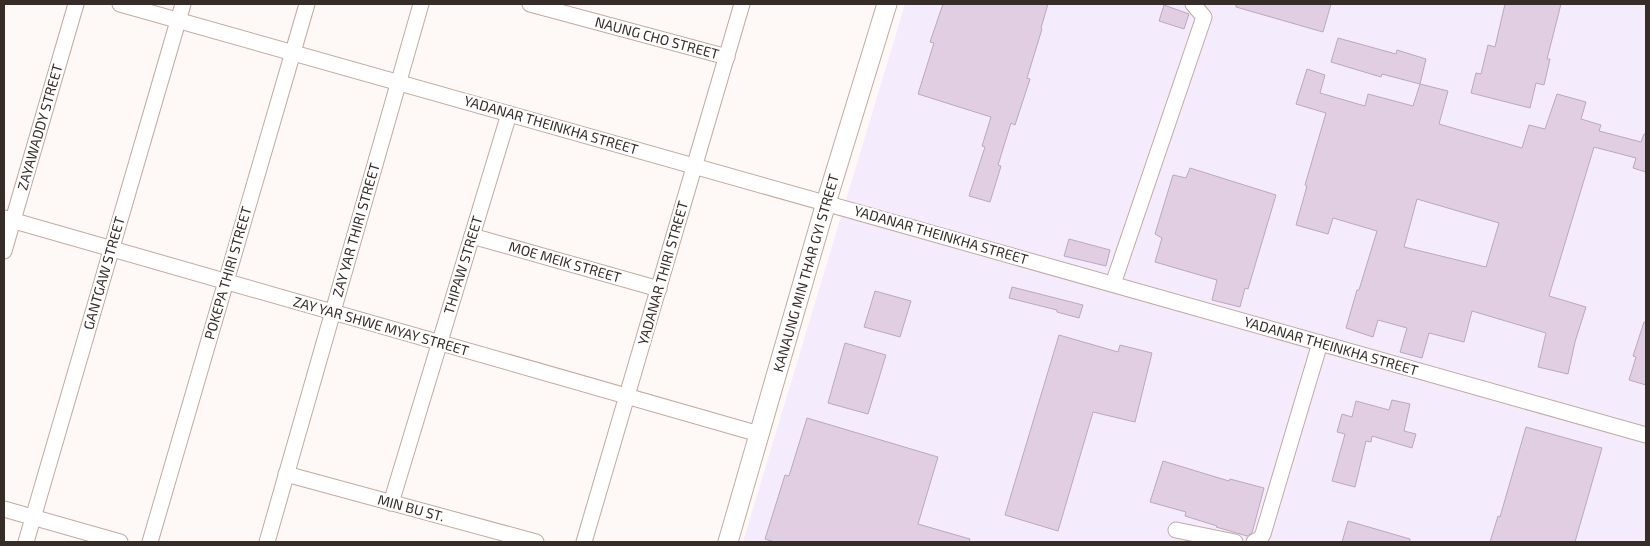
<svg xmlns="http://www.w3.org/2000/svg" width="1650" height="546" viewBox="0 0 1650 546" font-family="'Exo 2',sans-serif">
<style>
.industrial{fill:#f4ecfd}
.building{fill:#e1cee2;stroke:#baa8bb;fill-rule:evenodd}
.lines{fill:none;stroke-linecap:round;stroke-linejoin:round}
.minor-casing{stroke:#c3aa9f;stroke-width:17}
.tertiary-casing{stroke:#c3aa9f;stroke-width:21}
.minor{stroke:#fff;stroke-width:15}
.tertiary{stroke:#fff;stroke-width:19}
.labels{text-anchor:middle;stroke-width:4.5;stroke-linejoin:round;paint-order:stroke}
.street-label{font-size:14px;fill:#362c28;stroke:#fff}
</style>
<rect width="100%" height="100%" fill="#fef8f6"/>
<!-- industrial -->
<path class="industrial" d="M 905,4 L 1646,4 L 1646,542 L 743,542 Z"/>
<!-- building -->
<g class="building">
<path d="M 943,4 L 1048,4 L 1041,28 L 1042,29 L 1027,78 L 1030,79 L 1015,125 L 1011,123 L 998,165 L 1001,166 L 990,202 L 969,196 L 985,147 L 982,146 L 991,117 L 918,94 L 934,43 L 930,42 Z"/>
<path d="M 1236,4 L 1331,4 L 1323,32 L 1236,7 Z"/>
<path d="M 1505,4 L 1561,4 L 1547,59 L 1550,59 L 1544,85 L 1536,83 L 1530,108 L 1471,93 L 1476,73 L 1481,74 L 1488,45 L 1495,47 Z"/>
<path d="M 1164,5 L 1189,14 L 1184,29 L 1159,21 Z"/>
<path d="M 1338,38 L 1396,54 L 1397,50 L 1426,59 L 1420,84 L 1382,74 L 1381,77 L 1331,62 Z"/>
<path d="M 1307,69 L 1325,75 L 1320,93 L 1365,106 L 1368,94 L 1413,106 L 1420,84 L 1448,91 L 1439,124 L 1522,148 L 1529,125 L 1545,129 L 1557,94 L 1586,102 L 1581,119 L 1601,125 L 1599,131 L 1641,142 L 1644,134 L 1646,134 L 1646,172 L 1633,168 L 1636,158 L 1594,147 L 1549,296 L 1586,307 L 1575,342 L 1568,374 L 1538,367 L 1546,333 L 1472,311 L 1464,342 L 1429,333 L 1422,358 L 1400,352 L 1407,328 L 1378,320 L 1373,337 L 1346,328 L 1357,290 L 1359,290 L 1377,231 L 1333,218 L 1328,234 L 1296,225 L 1307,186 L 1305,185 L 1326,113 L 1296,104 ZM 1417,199 L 1499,223 L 1486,267 L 1404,247 Z"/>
<path d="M 1190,168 L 1276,195 L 1248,289 L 1245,288 L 1240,307 L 1212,300 L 1217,280 L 1155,262 L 1162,238 L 1155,234 L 1173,175 L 1186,178 Z"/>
<path d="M 1069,239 L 1110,250 L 1106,266 L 1064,256 Z"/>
<path d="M 1012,287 L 1083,305 L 1079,318 L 1057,312 L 1057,310 L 1009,298 Z"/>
<path d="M 875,291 L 911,301 L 900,337 L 864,327 Z"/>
<path d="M 1644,322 L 1646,323 L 1646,385 L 1629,380 L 1636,357 L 1633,356 Z"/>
<path d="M 1059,335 L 1118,352 L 1120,345 L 1152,353 L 1135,422 L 1093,412 L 1058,531 L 1005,515 Z"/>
<path d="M 845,343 L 886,355 L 868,414 L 828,403 Z"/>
<path d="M 1392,400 L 1410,404 L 1404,431 L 1416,434 L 1412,448 L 1372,436 L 1371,442 L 1366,441 L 1355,487 L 1332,481 L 1345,434 L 1337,432 L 1342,414 L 1352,417 L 1356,401 L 1389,410 Z"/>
<path d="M 807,418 L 938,457 L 918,524 L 970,539 L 969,542 L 775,542 L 765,539 L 785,475 L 789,476 Z"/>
<path d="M 1526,427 L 1602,448 L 1575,542 L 1490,542 L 1498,516 L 1500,517 Z"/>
<path d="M 1163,461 L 1229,481 L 1230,479 L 1264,488 L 1252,533 L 1247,536 L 1216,527 L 1217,526 L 1185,516 L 1186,512 L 1150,502 Z"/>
<path d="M 1348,521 L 1410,539 L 1410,542 L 1342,542 Z"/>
</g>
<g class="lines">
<defs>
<g id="minor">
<path d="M 120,4 L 1646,435"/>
<path d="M 530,4 L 727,57"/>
<path d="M 4,218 L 759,434"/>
<path d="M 472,236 L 659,289"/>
<path d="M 4,251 L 76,4"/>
<path d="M 1113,284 L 1204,17 L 1193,4"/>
<path d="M 286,474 L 536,542"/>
<path d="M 391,503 L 509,114"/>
<path d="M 4,509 L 120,542"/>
<path d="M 1176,530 L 1235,542"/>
<path d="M 26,542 L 183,4"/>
<path d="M 150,542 L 307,4"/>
<path d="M 267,542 L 421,4"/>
<path d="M 584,542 L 742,4"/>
<path d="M 1254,542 L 1260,539 L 1263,534 L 1320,343"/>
</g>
<path id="tertiary" d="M 728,542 L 826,203 L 887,4"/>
</defs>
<!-- minor casing -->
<use href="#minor" class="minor-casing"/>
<!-- tertiary casing -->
<use href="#tertiary" class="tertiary-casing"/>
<!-- minor -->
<use href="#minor" class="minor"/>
<!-- tertiary -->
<use href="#tertiary" class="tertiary"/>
</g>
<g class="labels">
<!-- street labels -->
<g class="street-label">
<text transform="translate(657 38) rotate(15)" y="5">NAUNG CHO STREET</text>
<text transform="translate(551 125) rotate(16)" y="5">YADANAR THEINKHA STREET</text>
<text transform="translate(40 127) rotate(-74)" y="5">ZAYAWADDY STREET</text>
<text transform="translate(356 230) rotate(-74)" y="5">ZAY YAR THIRI STREET</text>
<text transform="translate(941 235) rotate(16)" y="5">YADANAR THEINKHA STREET</text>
<text transform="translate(565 262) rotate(16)" y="5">MOE MEIK STREET</text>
<text transform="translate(463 265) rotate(-73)" y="5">THIPAW STREET</text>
<text transform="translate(104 273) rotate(-74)" y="5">GANTGAW STREET</text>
<text transform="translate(228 273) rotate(-74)" y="5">POKEPA THIRI STREET</text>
<text transform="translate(663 273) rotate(-74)" y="5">YADANAR THIRI STREET</text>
<text transform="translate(806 273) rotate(-74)" y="5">KANAUNG MIN THAR GYI STREET</text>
<text transform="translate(381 326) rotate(16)" y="5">ZAY YAR SHWE MYAY STREET</text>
<text transform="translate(1331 346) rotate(16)" y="5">YADANAR THEINKHA STREET</text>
<text transform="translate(411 508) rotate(15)" y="5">MIN BU ST.</text>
</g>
</g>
<!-- border -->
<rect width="1650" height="546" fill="none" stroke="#362c28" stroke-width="10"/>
</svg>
